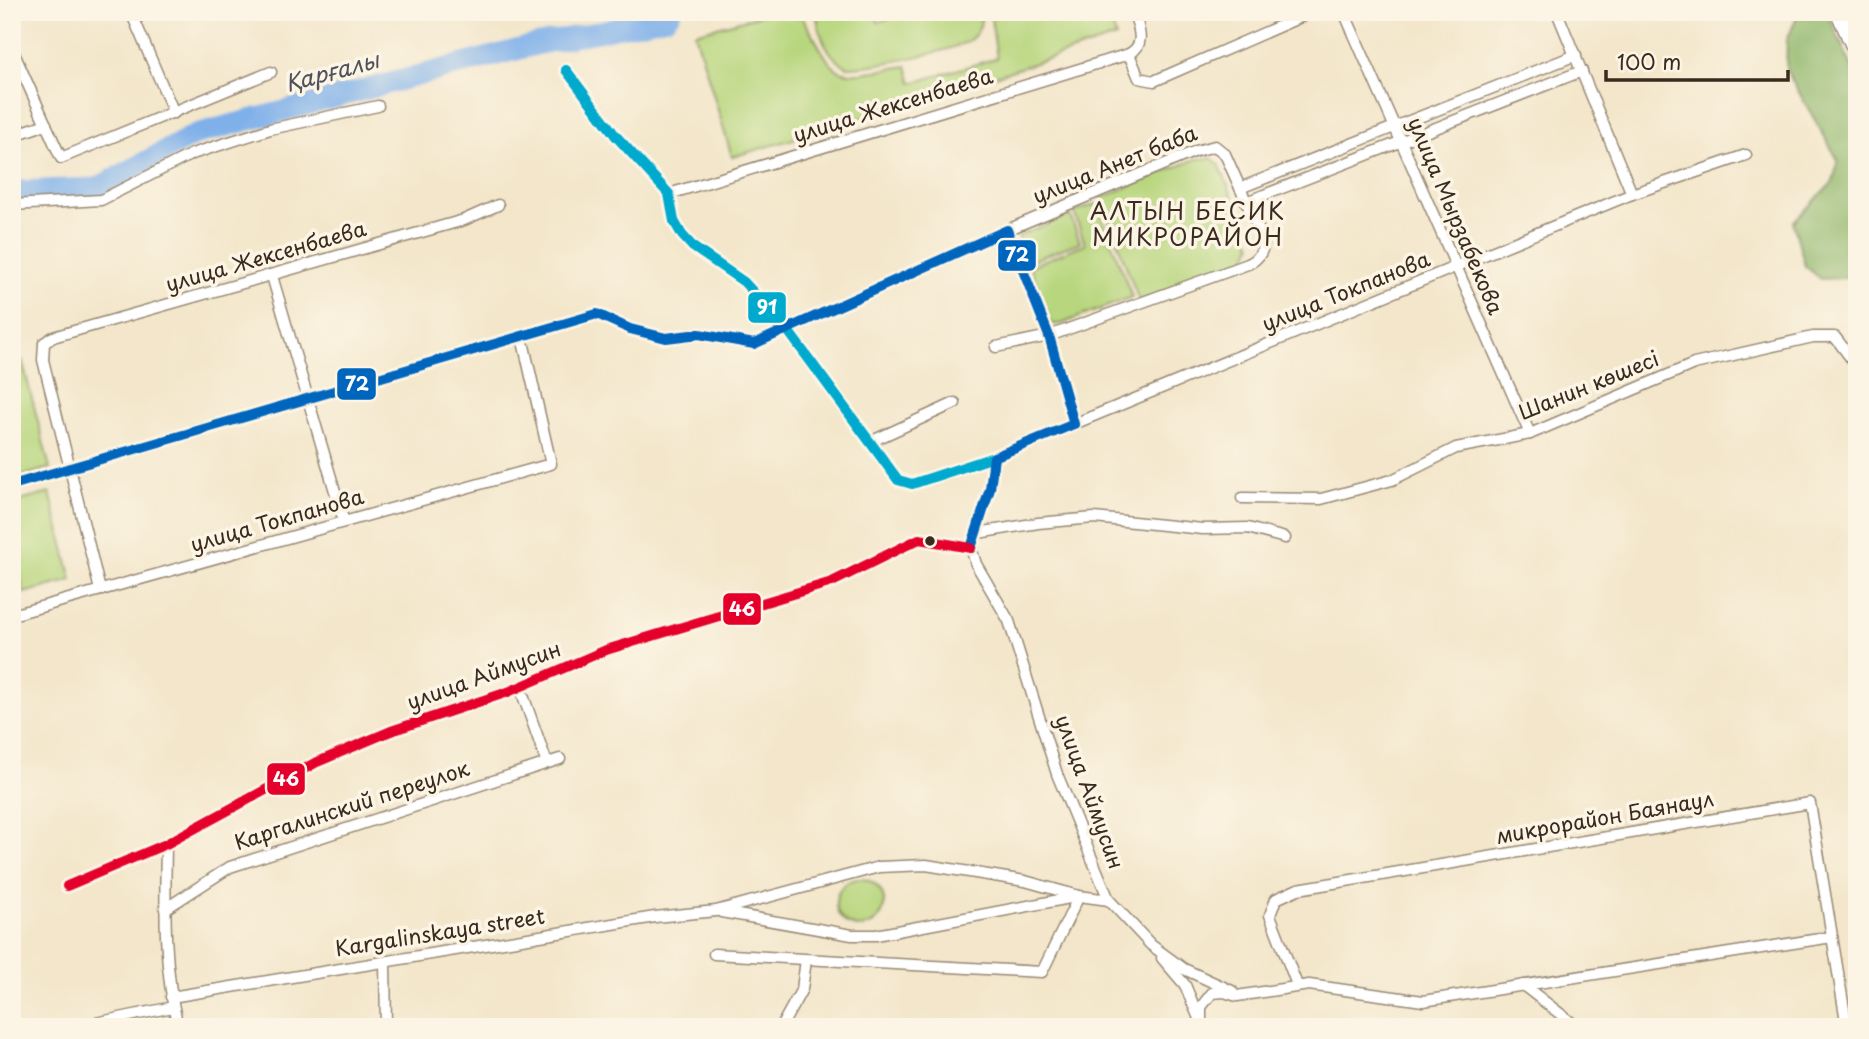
<svg xmlns="http://www.w3.org/2000/svg" width="1869" height="1039" viewBox="0 0 1869 1039" font-family="'Playpen Sans',sans-serif">
<style>
.green{fill:#b7d67d;stroke:#79804e;stroke-width:2}
.forest{fill:#91b76c;stroke:#667045;stroke-width:2}
.lines{fill:none;stroke-linecap:round;stroke-linejoin:round}
.river{stroke:#7fb0ea;stroke-width:21}
.street-casing{stroke:#978874;stroke-width:13}
.secondary-casing{stroke:#978874;stroke-width:18}
.highway-casing{stroke:#978874;stroke-width:21}
.street{stroke:#fff;stroke-width:10}
.secondary{stroke:#fff;stroke-width:14}
.highway{stroke:#fff;stroke-width:18}
.bus-1-casing{stroke:#fcf5e5;stroke-width:16}
.bus-2-casing{stroke:#fcf5e5;stroke-width:16}
.bus-3-casing{stroke:#fcf5e5;stroke-width:16}
.bus-1{stroke:#00a9ce;stroke-width:10}
.bus-2{stroke:#0065bd;stroke-width:10}
.bus-3{stroke:#e4002b;stroke-width:10}
.bus-dot{fill:#3b2a1e;stroke:#fcf5e5;stroke-width:2.5}
.labels{text-anchor:middle;stroke-width:7;stroke-linejoin:round;paint-order:stroke}
.street-label{font-size:21px;fill:#3b2a1e;stroke:#fcf5e5}
.water-label{font-size:23px;font-style:italic;fill:#4f525b;stroke:#fcf5e5}
.neighbourhood-label{font-size:23px;letter-spacing:2px;fill:#3b2a1e;stroke:#fcf5e5}
.line-badge{stroke:#fcf5e5;stroke-width:2.5}
.badge-label{font-size:19px;text-anchor:middle;font-weight:bold;fill:#fff}
</style>
<rect width="100%" height="100%" fill="#fcf5e5"/>
<filter id="ink" filterUnits="userSpaceOnUse"><feTurbulence type="fractalNoise" baseFrequency=".0143" numOctaves="2"/><feDisplacementMap in="SourceGraphic" scale="14" xChannelSelector="R" yChannelSelector="G"/><feConvolveMatrix kernelMatrix="1 2 1 2 8 2 1 2 1" color-interpolation-filters="sRGB"/></filter>
<filter id="wash" filterUnits="userSpaceOnUse"><feTurbulence type="fractalNoise" baseFrequency=".00686" numOctaves="4" result="noise"/><feDisplacementMap in="SourceGraphic" scale="28" xChannelSelector="R" yChannelSelector="G"/><feGaussianBlur stdDeviation="1.57" result="paint"/><feColorMatrix in="noise" values="0 0 0 0 0 0 0 0 0 0 0 0 0 0 0 0 0 1.4 0 .05"/><feComposite in="paint" operator="in"/></filter>
<g filter="url(#wash)">
<rect width="100%" height="100%" fill="#f3e6ca"/>
<!-- green -->
<g class="green">
<path d="M 773,12 L 799,12 C 841,79 823,80 907,66 L 912,83 L 997,58 L 990,12 L 1109,12 L 1116,37 L 868,117 L 732,157 L 695,33 Z"/>
<path d="M 817,12 L 874,12 L 878,22 L 894,18 L 893,12 L 981,12 C 982,24 979,34 968,41 C 951,52 870,67 848,67 C 829,60 817,32 817,12 Z"/>
<path d="M 1211,158 L 1219,164 L 1252,245 L 1243,265 L 1139,301 L 1101,198 L 1196,159 Z"/>
<path d="M 1097,204 L 1132,297 L 1061,324 L 1051,324 L 1030,266 L 1085,244 L 1074,212 Z"/>
<path d="M 1070,215 L 1080,242 L 1028,262 L 1018,236 Z"/>
<path d="M 22,360 L 50,468 L 12,479 L 12,363 Z"/>
<path d="M 50,493 L 72,580 L 24,593 L 12,545 L 12,503 Z"/>
<circle cx="860" cy="903" r="24"/>
</g>
<!-- forest -->
<path class="forest" d="M 1799,12 L 1827,12 L 1857,78 L 1857,271 L 1846,278 L 1821,279 L 1805,266 L 1793,222 L 1833,182 L 1838,160 L 1786,70 L 1787,40 Z"/>
<g class="lines">
<!-- river -->
<path class="river" d="M 12,191 L 97,188 L 196,134 L 535,45 L 667,17 L 671,12"/>
</g>
</g>
<g filter="url(#ink)">
<g class="lines">
<defs>
<g id="street">
<path d="M 131,12 L 174,113"/>
<path d="M 1344,12 L 1530,434"/>
<path d="M 1557,12 L 1632,194"/>
<path d="M 12,49 L 61,158 L 271,72"/>
<path d="M 1129,54 L 1139,78 L 1154,81 L 1312,12"/>
<path d="M 566,70 L 615,135 L 669,194 L 674,221 L 682,235 L 693,247 L 744,282 L 786,328 L 898,480 L 912,484 L 994,457"/>
<path d="M 12,136 L 46,124"/>
<path d="M 1240,188 L 1576,55"/>
<path d="M 669,194 L 1129,54 C 1147,44 1138,28 1134,12"/>
<path d="M 1246,202 L 1582,71"/>
<path d="M 12,205 L 101,200 L 192,154 L 270,129 L 378,106"/>
<path d="M 272,276 L 344,522"/>
<path d="M 996,347 L 1049,336 L 1248,264 C 1259,259 1266,249 1262,237 L 1225,154 L 1215,146 L 1196,151 L 1007,230"/>
<path d="M 1074,424 L 1632,194 L 1746,155"/>
<path d="M 870,442 L 955,403"/>
<path d="M 12,485 L 597,314 L 630,329 L 666,338 L 699,334 L 754,344 L 1007,230 L 1049,336 L 1074,424 L 994,457 L 990,489 L 971,548"/>
<path d="M 1242,498 L 1321,499 L 1392,480 L 1456,448 L 1530,434 L 1694,364 L 1813,337 L 1835,337 L 1857,366"/>
<path d="M 978,533 L 1038,523 L 1094,518 L 1203,529 L 1248,528 L 1285,538"/>
<path d="M 971,548 L 976,564 L 1009,621 L 1057,774 L 1109,900 L 1151,945 L 1184,969 L 1232,991"/>
<path d="M 100,590 L 43,360 L 44,343 L 53,337 L 464,220 L 498,205"/>
<path d="M 12,615 L 551,464 L 522,337"/>
<path d="M 520,687 L 547,763"/>
<path d="M 166,844 C 165,905 163,966 178,1027"/>
<path d="M 67,886 L 166,844 L 315,763 L 391,731 L 508,692 L 606,650 L 832,582 L 919,539 L 971,548"/>
<path d="M 165,909 L 230,867 L 560,759"/>
<path d="M 721,912 L 852,935 L 876,935 L 1075,897"/>
<path d="M 714,954 L 1042,972 L 1079,896"/>
<path d="M 1162,958 L 1185,985 L 1198,1016"/>
<path d="M 385,962 L 386,1027"/>
<path d="M 1297,985 L 1270,915 L 1276,899 L 1298,889 L 1810,803 L 1847,1027"/>
<path d="M 1523,985 L 1577,1027"/>
<path d="M 171,997 L 655,917 L 716,911 L 879,867 L 926,865 L 1025,881 L 1079,896 L 1109,900"/>
<path d="M 1201,1026 L 1201,1007 L 1212,993 L 1224,992 L 1237,996 L 1309,985 L 1423,1001 L 1832,937"/>
<path d="M 76,1027 L 173,1007"/>
<path d="M 781,1027 L 802,989 L 806,960"/>
</g>
<path id="secondary" d="M 1201,1026 L 1201,1027"/>
<path id="highway" d="M 1840,12 L 1857,50"/>
</defs>
<!-- street casing -->
<use href="#street" class="street-casing"/>
<!-- secondary casing -->
<use href="#secondary" class="secondary-casing"/>
<!-- highway casing -->
<use href="#highway" class="highway-casing"/>
<!-- street -->
<use href="#street" class="street"/>
<!-- secondary -->
<use href="#secondary" class="secondary"/>
<!-- highway -->
<use href="#highway" class="highway"/>
<defs>
<path id="bus-1" d="M 566,70 L 615,135 L 669,194 L 674,221 L 682,235 L 693,247 L 744,282 L 786,328 L 898,480 L 912,484 L 994,457"/>
<path id="bus-2" d="M 12,485 L 597,314 L 630,329 L 666,338 L 699,334 L 754,344 L 1007,230 L 1049,336 L 1074,424 L 994,457 L 990,489 L 971,548"/>
<path id="bus-3" d="M 67,886 L 166,844 L 315,763 L 391,731 L 508,692 L 606,650 L 832,582 L 919,539 L 971,548"/>
</defs>
<!-- bus-1 casing -->
<use href="#bus-1" class="bus-1-casing"/>
<!-- bus-2 casing -->
<use href="#bus-2" class="bus-2-casing"/>
<!-- bus-3 casing -->
<use href="#bus-3" class="bus-3-casing"/>
<!-- bus-1 -->
<use href="#bus-1" class="bus-1"/>
<!-- bus-2 -->
<use href="#bus-2" class="bus-2"/>
<!-- bus-3 -->
<use href="#bus-3" class="bus-3"/>
</g>
</g>
<!-- markers -->
<circle class="bus-dot" cx="930" cy="541" r="6"/>
<g class="labels">
<!-- street labels -->
<g class="street-label">
<text transform="translate(893 106) rotate(-17)" y="7">улица Жексенбаева</text>
<text transform="translate(1115 165) rotate(-22)" y="7">улица Анет баба</text>
<text transform="translate(1455 216) rotate(67)" y="7">улица Мырзабекова</text>
<text transform="translate(266 257) rotate(-16)" y="7">улица Жексенбаева</text>
<text transform="translate(1346 292) rotate(-22)" y="7">улица Токпанова</text>
<text transform="translate(1589 386) rotate(-22)" y="7">Шанин көшесі</text>
<text transform="translate(277 521) rotate(-16)" y="7">улица Токпанова</text>
<text transform="translate(484 676) rotate(-20)" y="7">улица Аймусин</text>
<text transform="translate(1089 792) rotate(70)" y="7">улица Аймусин</text>
<text transform="translate(352 806) rotate(-18)" y="7">Каргалинский переулок</text>
<text transform="translate(1605 818) rotate(-10)" y="7">микрорайон Баянаул</text>
<text transform="translate(440 933) rotate(-9)" y="7">Kargalinskaya street</text>
</g>
<!-- water labels -->
<g class="water-label">
<text transform="translate(332 72) rotate(-15)" y="8">Қарғалы</text>
</g>
<!-- neighbourhood labels -->
<g class="neighbourhood-label">
<text x="1188" y="220">АЛТЫН БЕСИК<tspan x="1188" dy="26">МИКРОРАЙОН</tspan></text>
</g>
</g>
<g class="line-badge">
<rect x="997" y="239" width="40" height="33" rx="7" fill="#0065bd"/>
<rect x="747" y="291" width="40" height="33" rx="7" fill="#00a9ce"/>
<rect x="336" y="367" width="41" height="34" rx="7" fill="#0065bd"/>
<rect x="722" y="592" width="40" height="34" rx="7" fill="#e4002b"/>
<rect x="266" y="762" width="40" height="34" rx="7" fill="#e4002b"/>
</g>
<g class="badge-label">
<text x="1017" y="262">72</text>
<text x="767" y="314">91</text>
<text x="357" y="391">72</text>
<text x="742" y="616">46</text>
<text x="286" y="786">46</text>
</g>
<!-- margin -->
<rect width="1869" height="1039" fill="none" stroke="#fcf5e5" stroke-width="42"/>
<!-- scale -->
<path d="M1606 70v10h182v-10" fill="none" stroke="#3b2a1e" stroke-width="3.5"/>
<text x="1617" y="70" font-size="21" fill="#3b2a1e" stroke="#fcf5e5" stroke-width="5" paint-order="stroke">100 m</text>
</svg>
